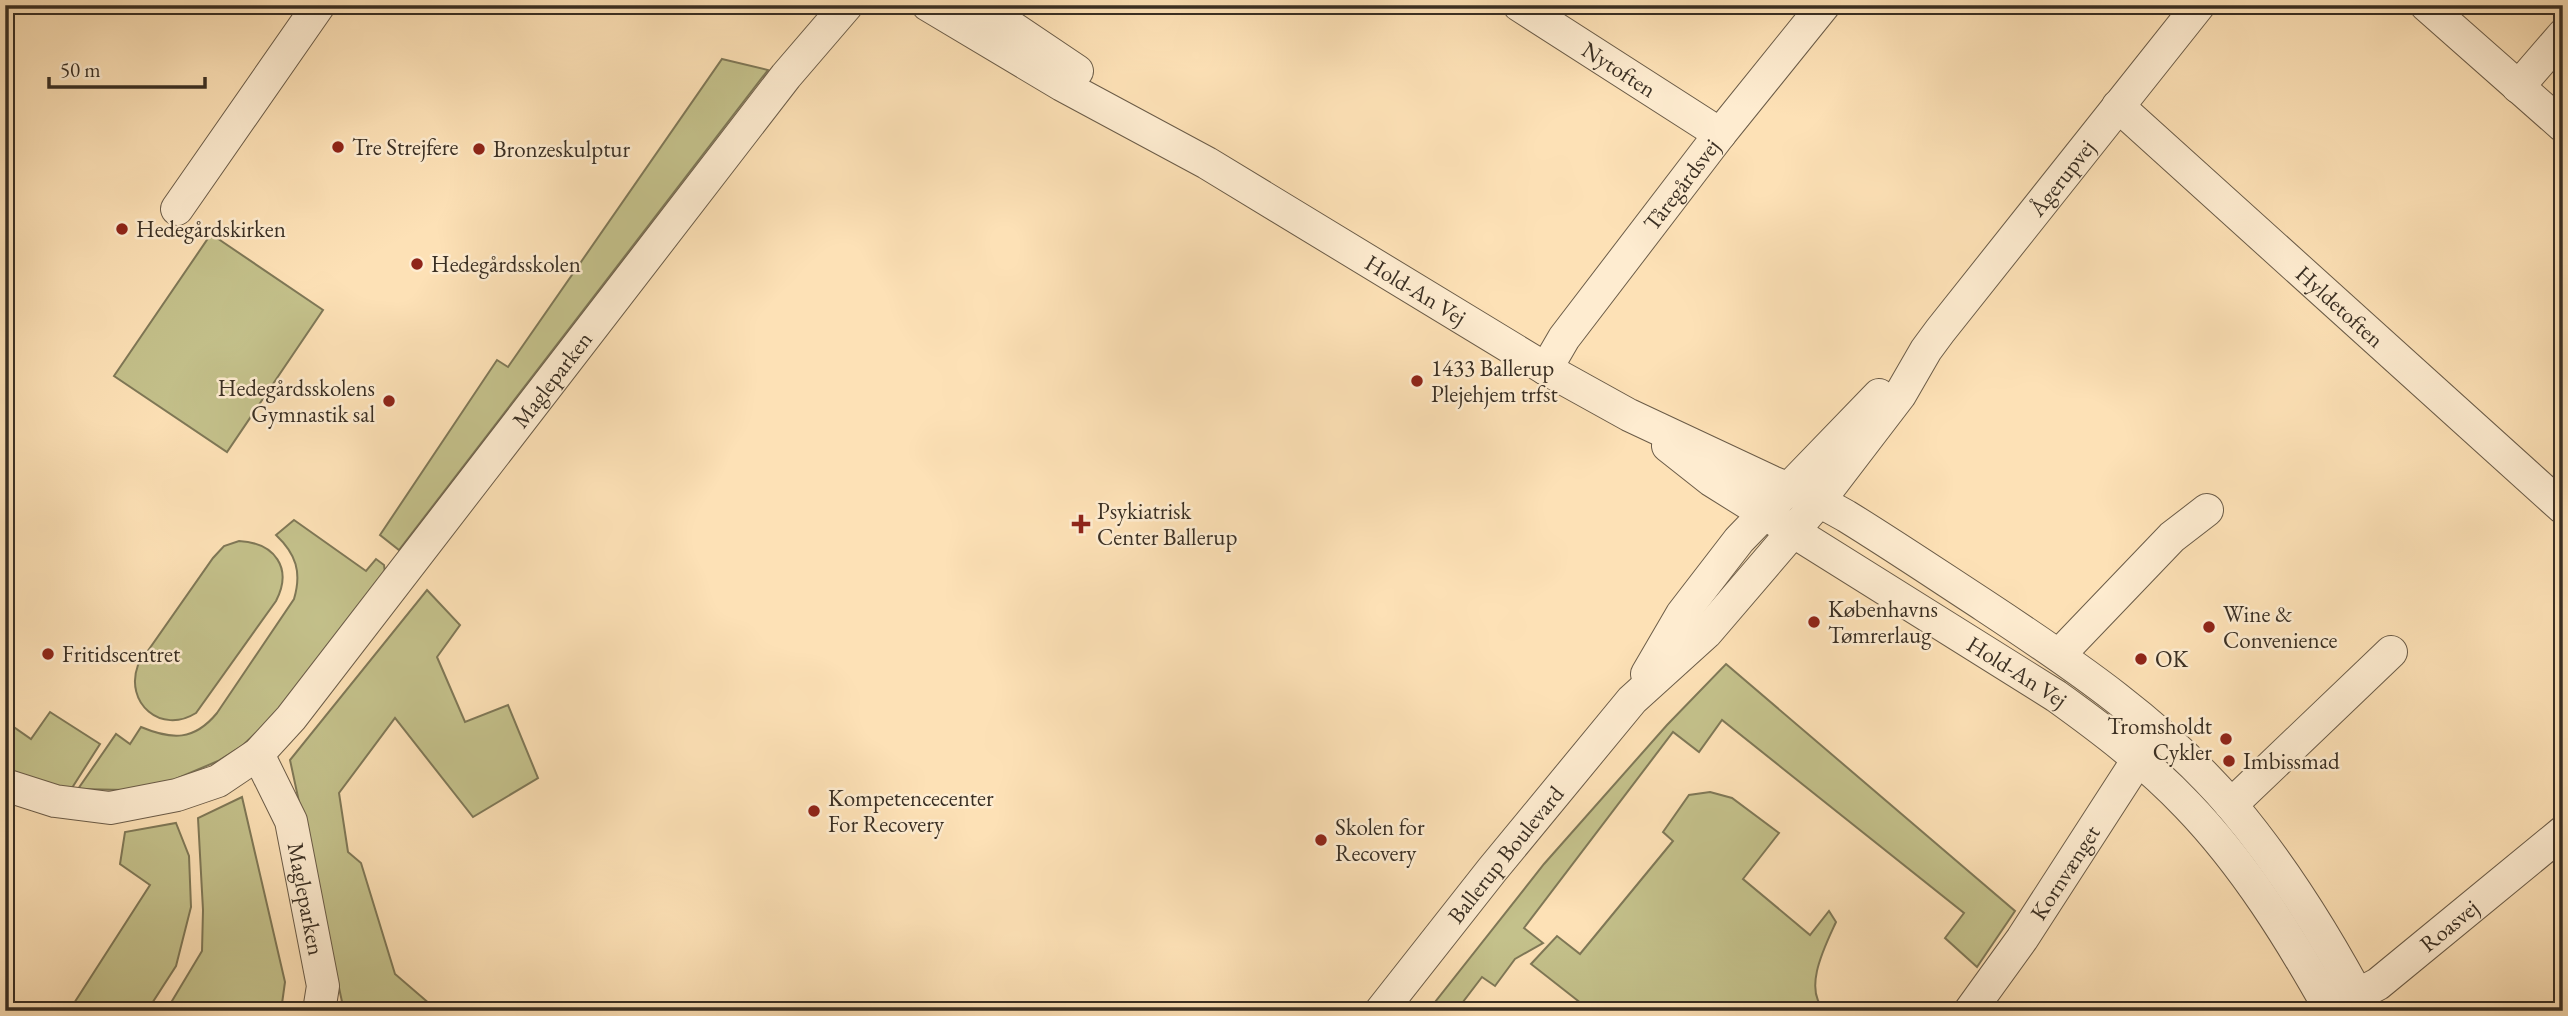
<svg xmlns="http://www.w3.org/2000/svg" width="2568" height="1016" viewBox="0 0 2568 1016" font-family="'EB Garamond',serif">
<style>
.green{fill:#c4c18b;stroke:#7f7857;stroke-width:2}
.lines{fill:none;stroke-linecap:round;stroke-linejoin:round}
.minor-casing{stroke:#6b5c48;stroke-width:34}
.minor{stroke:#feecd0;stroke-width:32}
.poi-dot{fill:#8f2418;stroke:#feecd0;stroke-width:2.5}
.labels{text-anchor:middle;stroke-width:5;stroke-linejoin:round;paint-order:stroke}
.street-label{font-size:23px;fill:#3a2f23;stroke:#feecd0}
.poi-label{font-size:23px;fill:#3a2f23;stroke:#feecd0;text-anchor:start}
</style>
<rect width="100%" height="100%" fill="#fde1b6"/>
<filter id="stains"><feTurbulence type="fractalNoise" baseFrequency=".00286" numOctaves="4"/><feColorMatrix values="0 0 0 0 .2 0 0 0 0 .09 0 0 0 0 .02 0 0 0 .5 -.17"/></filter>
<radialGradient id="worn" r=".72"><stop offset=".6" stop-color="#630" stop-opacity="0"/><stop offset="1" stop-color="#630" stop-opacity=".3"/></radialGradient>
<!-- green -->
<g class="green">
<path d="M 722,59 L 768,70 L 399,550 L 380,535 L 497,360 L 508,367 Z"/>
<path d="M 211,234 L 323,310 L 227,452 L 114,376 Z"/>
<path d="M 294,520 L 366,571 L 376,559 L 384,565 L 385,573 L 272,718 L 242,746 L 218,761 L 171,781 L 125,790 L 78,789 L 116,734 L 130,744 L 141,727 C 172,740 194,741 217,713 L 294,599 C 302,572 296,554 276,535 Z"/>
<path d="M 239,541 C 275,543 293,568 276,601 L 196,713 C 161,735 124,703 138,665 L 213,558 L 224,546 Z"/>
<path d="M 427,590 L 460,625 L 437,657 L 465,722 L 508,705 L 538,778 L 473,817 L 395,718 L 339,793 L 348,852 L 361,863 L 395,974 L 438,1011 L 344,1011 L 290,760 Z"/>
<path d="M 1726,664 L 2015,911 L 1977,967 L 1945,938 L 1964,913 L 1722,720 L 1699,752 L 1673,732 L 1524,928 L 1543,943 L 1515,959 L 1495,986 L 1482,977 L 1456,1011 L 1428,1011 L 1544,864 L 1667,725 Z"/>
<path d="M 50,712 L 100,744 L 70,791 L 5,770 L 5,721 L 31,739 Z"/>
<path d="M 1710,792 L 1732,798 L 1779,833 L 1743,879 L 1810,935 L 1829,911 L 1836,922 C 1826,944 1801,991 1826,1011 L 1591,1011 L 1531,964 L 1557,936 L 1580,954 L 1673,841 L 1663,832 L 1689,795 Z"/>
<path d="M 242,797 L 285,982 L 281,1011 L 166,1011 L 202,951 L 203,910 L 198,818 Z"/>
<path d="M 176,823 L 189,856 L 191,907 L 176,966 L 147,1011 L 69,1011 L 150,885 L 120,864 L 125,832 Z"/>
</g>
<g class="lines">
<defs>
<g id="minor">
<path id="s1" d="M 928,5 L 1062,85 L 1207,163 L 1546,369 L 1629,415 L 1772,482 L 1819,501 L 1846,516 C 1893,545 1939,576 1985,606 C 2073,664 2163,725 2232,806 C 2285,869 2328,939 2366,1011"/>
<path d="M 979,5 L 1077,71"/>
<path id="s2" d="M 1519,5 L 1720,134"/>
<path d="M 2426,5 L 2563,126"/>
<path d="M 2518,87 L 2563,35"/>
<path id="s3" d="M 2118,106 L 2563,508"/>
<path d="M 177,209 L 319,5"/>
<path id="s4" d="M 1546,369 L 1564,338 L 1720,134 L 1824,5"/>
<path id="s5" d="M 1668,446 L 1711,480 L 2056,696 C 2102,729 2148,764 2187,805 C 2245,865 2290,938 2331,1011"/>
<path d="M 2059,655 L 2172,537 L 2207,510"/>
<path d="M 1647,674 L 1682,614 L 1739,540 L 1879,395"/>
<path id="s6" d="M 258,754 L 291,821 L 323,986 L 319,1011"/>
<path id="s7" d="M 5,785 L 55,801 L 110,808 L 177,795 L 218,781 L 258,754 L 291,718 L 786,76 L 847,5"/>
<path d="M 2231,805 L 2391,652"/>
<path id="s8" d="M 2340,1004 L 2378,984 L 2563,832"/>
<path id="s9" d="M 1381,1011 L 1492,870 L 1632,700 L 1706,633 L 1819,501 L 1900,395 L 1926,350 L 1940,331 L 2199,5"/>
<path id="s10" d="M 1970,1011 L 2022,939 L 2148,744"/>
</g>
</defs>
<!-- minor casing -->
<use href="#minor" class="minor-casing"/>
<!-- minor -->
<use href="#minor" class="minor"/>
</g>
<!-- markers -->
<g class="poi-dot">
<circle cx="338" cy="147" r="7"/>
<circle cx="479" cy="149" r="7"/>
<circle cx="122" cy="229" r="7"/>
<circle cx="417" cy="264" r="7"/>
<circle cx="1417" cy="381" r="7"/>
<circle cx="389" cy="401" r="7"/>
<path d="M1077.5 513.5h7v7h7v7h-7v7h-7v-7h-7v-7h7z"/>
<circle cx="1814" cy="622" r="7"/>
<circle cx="2209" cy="627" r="7"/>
<circle cx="48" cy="654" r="7"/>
<circle cx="2141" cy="659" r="7"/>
<circle cx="2226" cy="739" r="7"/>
<circle cx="2229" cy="761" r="7"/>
<circle cx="814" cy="811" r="7"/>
<circle cx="1321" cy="840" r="7"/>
</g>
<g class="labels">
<!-- street labels -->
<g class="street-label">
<text dy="8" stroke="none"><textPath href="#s2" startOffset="119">Nytoften</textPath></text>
<text dy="8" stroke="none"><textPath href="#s9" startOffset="1078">Ågerupvej</textPath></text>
<text dy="8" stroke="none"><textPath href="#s4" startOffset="229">Tåregårdsvej</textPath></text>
<text dy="8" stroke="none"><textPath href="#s1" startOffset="565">Hold-An Vej</textPath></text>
<text dy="8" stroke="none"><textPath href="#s3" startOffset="299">Hyldetoften</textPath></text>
<text dy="8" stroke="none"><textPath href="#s7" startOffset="744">Magleparken</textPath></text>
<text dy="8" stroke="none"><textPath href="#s5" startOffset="416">Hold-An Vej</textPath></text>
<text dy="8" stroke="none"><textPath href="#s9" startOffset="200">Ballerup Boulevard</textPath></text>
<text dy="8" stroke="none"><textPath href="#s10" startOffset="168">Kornvænget</textPath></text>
<text dy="8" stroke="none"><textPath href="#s6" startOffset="154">Magleparken</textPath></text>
<text dy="8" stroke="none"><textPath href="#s8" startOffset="135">Roasvej</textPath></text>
</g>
<!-- poi labels -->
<g class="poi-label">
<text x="352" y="155">Tre Strejfere</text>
<text x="493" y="157">Bronzeskulptur</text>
<text x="136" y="237">Hedegårdskirken</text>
<text x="431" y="272">Hedegårdsskolen</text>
<text x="1431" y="376">1433 Ballerup<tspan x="1431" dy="26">Plejehjem trfst</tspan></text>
<text x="375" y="396" text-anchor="end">Hedegårdsskolens<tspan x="375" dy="26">Gymnastik sal</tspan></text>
<text x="1097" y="519">Psykiatrisk<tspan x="1097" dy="26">Center Ballerup</tspan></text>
<text x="1828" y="617">Københavns<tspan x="1828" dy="26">Tømrerlaug</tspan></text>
<text x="2223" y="622">Wine &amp;<tspan x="2223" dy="26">Convenience</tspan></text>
<text x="62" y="662">Fritidscentret</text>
<text x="2155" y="667">OK</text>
<text x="2212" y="734" text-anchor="end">Tromsholdt<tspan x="2212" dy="26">Cykler</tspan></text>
<text x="2243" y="769">Imbissmad</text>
<text x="828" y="806">Kompetencecenter<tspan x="828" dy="26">For Recovery</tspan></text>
<text x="1335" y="835">Skolen for<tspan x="1335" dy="26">Recovery</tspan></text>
</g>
</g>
<!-- margin -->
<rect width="2568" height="1016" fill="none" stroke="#fde1b6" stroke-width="28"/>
<rect x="7" y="7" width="2554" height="1002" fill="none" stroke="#3a2f23" stroke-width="3.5"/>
<rect x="14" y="14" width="2540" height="988" fill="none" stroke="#3a2f23" stroke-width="2"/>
<!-- scale -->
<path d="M49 77v10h156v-10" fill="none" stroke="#3a2f23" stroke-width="3.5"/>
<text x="60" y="77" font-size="21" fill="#3a2f23" stroke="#feecd0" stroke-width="5" paint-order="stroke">50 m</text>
<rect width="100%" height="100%" filter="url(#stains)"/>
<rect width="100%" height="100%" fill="url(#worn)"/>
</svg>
